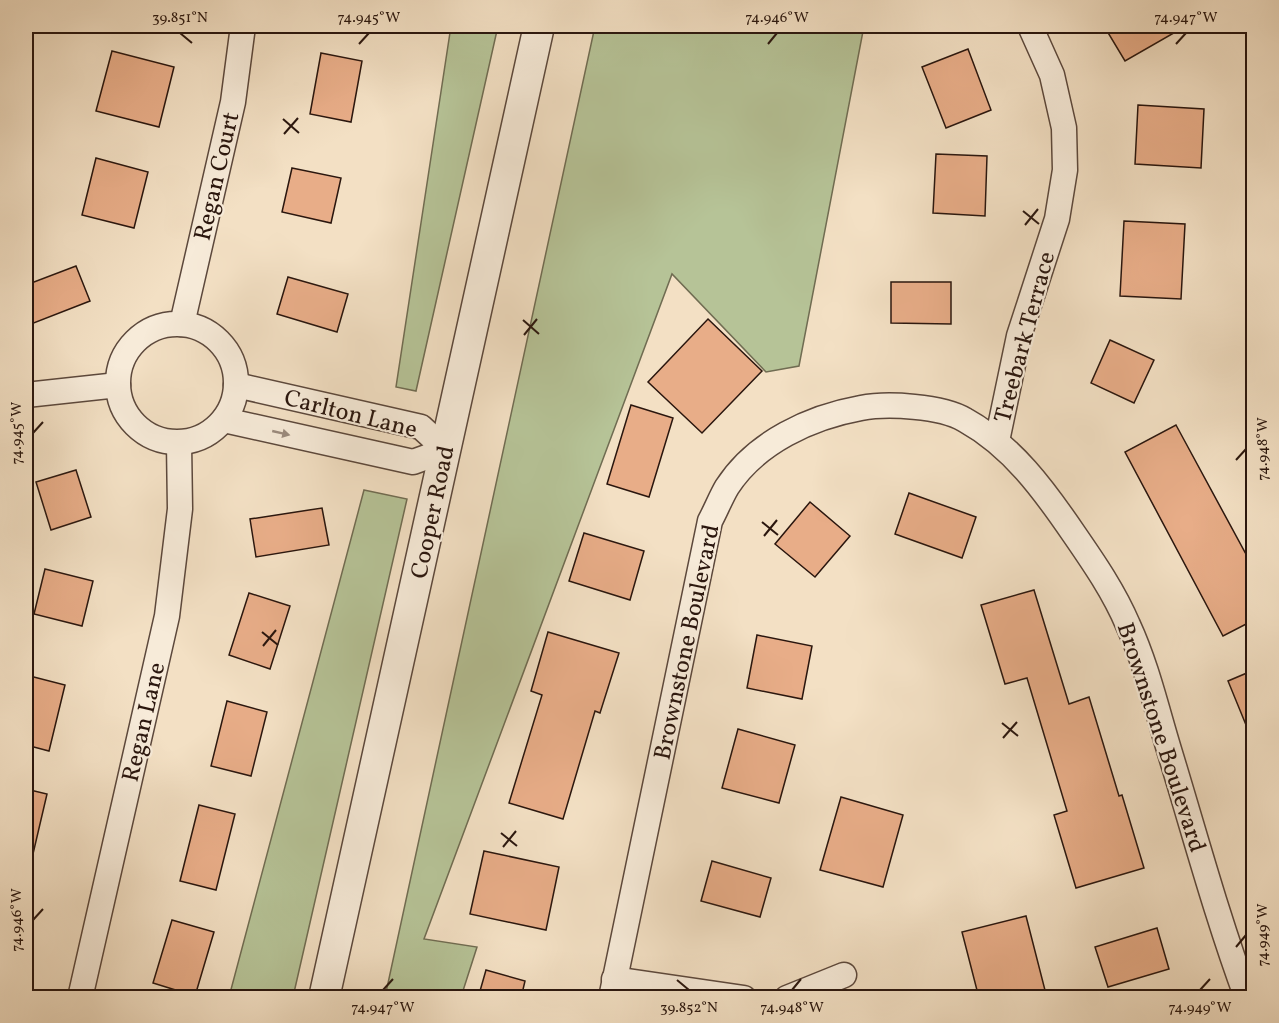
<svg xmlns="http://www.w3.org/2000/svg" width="1279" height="1023" viewBox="0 0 1279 1023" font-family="Vollkorn,serif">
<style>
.green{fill:#b6c397;stroke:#706c52;stroke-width:1.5}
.building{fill:#e8ad88;stroke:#2a160e;stroke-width:1.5}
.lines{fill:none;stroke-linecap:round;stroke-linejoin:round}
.minor-casing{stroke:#5c483c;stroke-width:27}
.tertiary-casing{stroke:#5c483c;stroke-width:33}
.minor{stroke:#f7ebd9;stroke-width:24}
.tertiary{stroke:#f7ebd9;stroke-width:30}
.oneway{fill:#9b8b7e}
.ticks{fill:none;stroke:#2a160e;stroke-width:2}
.labels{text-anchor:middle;stroke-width:4.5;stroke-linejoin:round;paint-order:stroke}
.street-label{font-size:24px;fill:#2a160e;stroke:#f7ebd9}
.neatline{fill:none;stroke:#2a160e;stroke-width:2}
.ticks-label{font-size:15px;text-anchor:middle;fill:#2a160e}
</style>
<rect width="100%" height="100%" fill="#f3e0c4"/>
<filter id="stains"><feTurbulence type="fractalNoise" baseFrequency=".00333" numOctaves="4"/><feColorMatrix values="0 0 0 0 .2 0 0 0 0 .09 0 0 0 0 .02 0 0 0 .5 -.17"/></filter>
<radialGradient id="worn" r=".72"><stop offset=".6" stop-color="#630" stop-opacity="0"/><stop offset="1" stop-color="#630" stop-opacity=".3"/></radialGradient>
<!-- green -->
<g class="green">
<path d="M 451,26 L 498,26 L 416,391 L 396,387 Z"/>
<path d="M 595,26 L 864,26 L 799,366 L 766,372 L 672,274 L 424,939 L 477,947 L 461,997 L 385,997 Z"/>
<path d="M 364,490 L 407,499 L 293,997 L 229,997 Z"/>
</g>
<!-- building -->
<g class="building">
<path d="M 1104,26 L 1186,26 L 1125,61 Z"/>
<path d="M 968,49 L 991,110 L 946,128 L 922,67 Z"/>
<path d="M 112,51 L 174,67 L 159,127 L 96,111 Z"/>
<path d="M 321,53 L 362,61 L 351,122 L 310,114 Z"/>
<path d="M 1138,105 L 1204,109 L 1201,168 L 1135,164 Z"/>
<path d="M 936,154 L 987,156 L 985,216 L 933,213 Z"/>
<path d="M 96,158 L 148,172 L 134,228 L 82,215 Z"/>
<path d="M 292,168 L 341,178 L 331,223 L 282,212 Z"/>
<path d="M 1124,221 L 1185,224 L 1181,299 L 1120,296 Z"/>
<path d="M 76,266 L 90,301 L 26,326 L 26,285 Z"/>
<path d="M 288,277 L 348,294 L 337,332 L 277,314 Z"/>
<path d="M 891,282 L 951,282 L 951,324 L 891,323 Z"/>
<path d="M 708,319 L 762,371 L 702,433 L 648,382 Z"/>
<path d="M 1110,340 L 1154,360 L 1134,403 L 1091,383 Z"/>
<path d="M 631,405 L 673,418 L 649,497 L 607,484 Z"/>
<path d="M 1176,425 L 1254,569 L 1254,620 L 1223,636 L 1125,452 Z"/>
<path d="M 76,470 L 91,517 L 51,530 L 36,482 Z"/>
<path d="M 909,493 L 976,517 L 962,558 L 895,534 Z"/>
<path d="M 810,502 L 850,536 L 815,577 L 775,544 Z"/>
<path d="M 322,508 L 329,545 L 256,557 L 250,519 Z"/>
<path d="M 584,533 L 644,551 L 630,600 L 569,581 Z"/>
<path d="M 45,569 L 93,581 L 82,626 L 34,614 Z"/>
<path d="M 1034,590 L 1069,704 L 1089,697 L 1119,796 L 1122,795 L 1144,868 L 1076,888 L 1054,815 L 1067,811 L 1027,678 L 1005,684 L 981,605 Z"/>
<path d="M 249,593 L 290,606 L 270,669 L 229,655 Z"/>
<path d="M 548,632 L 619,653 L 600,713 L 595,711 L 563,819 L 509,803 L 542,695 L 531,691 Z"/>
<path d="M 757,635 L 812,646 L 802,699 L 747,688 Z"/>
<path d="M 1254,670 L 1254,742 L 1253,742 L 1228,681 Z"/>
<path d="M 26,675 L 65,685 L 49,751 L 26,745 Z"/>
<path d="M 227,701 L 267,712 L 251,776 L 211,766 Z"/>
<path d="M 738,729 L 795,745 L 779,803 L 722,788 Z"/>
<path d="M 26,789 L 47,794 L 33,854 L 26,853 Z"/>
<path d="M 841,797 L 903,815 L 883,887 L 820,870 Z"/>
<path d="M 199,805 L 235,814 L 216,890 L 180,881 Z"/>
<path d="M 484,851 L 559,867 L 546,930 L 470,914 Z"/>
<path d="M 712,861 L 771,878 L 760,917 L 701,901 Z"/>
<path d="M 1026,916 L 1047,998 L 979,998 L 962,932 Z"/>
<path d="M 172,920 L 214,932 L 195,996 L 153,983 Z"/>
<path d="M 1157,928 L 1169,969 L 1108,987 L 1095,947 Z"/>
<path d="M 486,970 L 525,981 L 521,998 L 478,998 Z"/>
</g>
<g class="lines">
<defs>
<g id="minor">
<circle cx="177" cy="383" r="59"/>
<path d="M 182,324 L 233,102 L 243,26"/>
<path d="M 26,395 L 118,385"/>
<path d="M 224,420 L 413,462 L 446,450 L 421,427 L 236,385"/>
<path d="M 997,441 L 1019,336 L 1057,219 L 1065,170 L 1064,128 L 1052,75 L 1030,26"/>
<path d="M 614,979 L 744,998"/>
<path d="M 80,998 L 167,616 L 180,509 L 179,443"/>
<path d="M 611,998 L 710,521 C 716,510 721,497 727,487 C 756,442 811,417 861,408 C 887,403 942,406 965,420 C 1012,446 1044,490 1074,534 C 1094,563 1114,592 1128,625 C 1147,666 1157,711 1170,753 C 1195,835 1217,917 1247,998"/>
<path d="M 787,998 L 844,975"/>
</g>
<path id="tertiary" d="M 324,998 L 539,26"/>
</defs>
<!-- minor casing -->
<use href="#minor" class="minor-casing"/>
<!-- tertiary casing -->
<use href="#tertiary" class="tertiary-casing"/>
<!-- minor -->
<use href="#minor" class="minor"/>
<!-- tertiary -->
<use href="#tertiary" class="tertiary"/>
</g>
<!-- one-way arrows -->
<defs><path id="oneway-solid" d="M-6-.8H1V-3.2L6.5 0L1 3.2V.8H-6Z" transform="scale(1.5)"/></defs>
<use class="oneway" href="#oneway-solid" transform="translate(281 433) rotate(13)"/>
<!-- ticks -->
<path class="ticks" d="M 180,33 L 192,43M 359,44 L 369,33M 768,44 L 777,33M 1176,44 L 1186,33M 283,119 L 299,133M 284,134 L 298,118M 1023,211 L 1039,224M 1025,225 L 1038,209M 523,320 L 539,334M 524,335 L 537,319M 33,433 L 43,422M 1236,460 L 1246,449M 762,522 L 778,535M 764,536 L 777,520M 262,632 L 278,645M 263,646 L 276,630M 1002,723 L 1018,736M 1003,738 L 1017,722M 501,833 L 517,846M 503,847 L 516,831M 33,920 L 43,909M 1236,947 L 1246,935M 677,980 L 689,990M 383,990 L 393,979M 792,990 L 801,979M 1200,990 L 1210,979"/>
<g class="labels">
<!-- street labels -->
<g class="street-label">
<text transform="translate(216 176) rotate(-77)" y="8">Regan Court</text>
<text transform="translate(1024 337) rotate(-75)" y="8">Treebark Terrace</text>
<text transform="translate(351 413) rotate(14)" y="8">Carlton Lane</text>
<text transform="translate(432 512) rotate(-78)" y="8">Cooper Road</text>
<text transform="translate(686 642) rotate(-78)" y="8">Brownstone Boulevard</text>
<text transform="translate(143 722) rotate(-77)" y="8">Regan Lane</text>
<text transform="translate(1162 737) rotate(72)" y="8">Brownstone Boulevard</text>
</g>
</g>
<!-- margin -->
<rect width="1279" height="1023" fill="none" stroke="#f3e0c4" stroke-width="66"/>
<rect x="33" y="33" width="1213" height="957" class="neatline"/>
<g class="ticks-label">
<text x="180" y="22">39.851°N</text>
<text x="369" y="22">74.945°W</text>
<text x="777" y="22">74.946°W</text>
<text x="1186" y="22">74.947°W</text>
<text transform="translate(16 433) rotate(-90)" y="5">74.945°W</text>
<text transform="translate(1262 449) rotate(-90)" y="5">74.948°W</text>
<text transform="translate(16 920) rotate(-90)" y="5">74.946°W</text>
<text transform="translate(1262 935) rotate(-90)" y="5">74.949°W</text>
<text x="383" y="1012">74.947°W</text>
<text x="689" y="1012">39.852°N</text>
<text x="792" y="1012">74.948°W</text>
<text x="1200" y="1012">74.949°W</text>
</g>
<rect width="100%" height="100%" filter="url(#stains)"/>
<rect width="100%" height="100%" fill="url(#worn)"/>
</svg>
